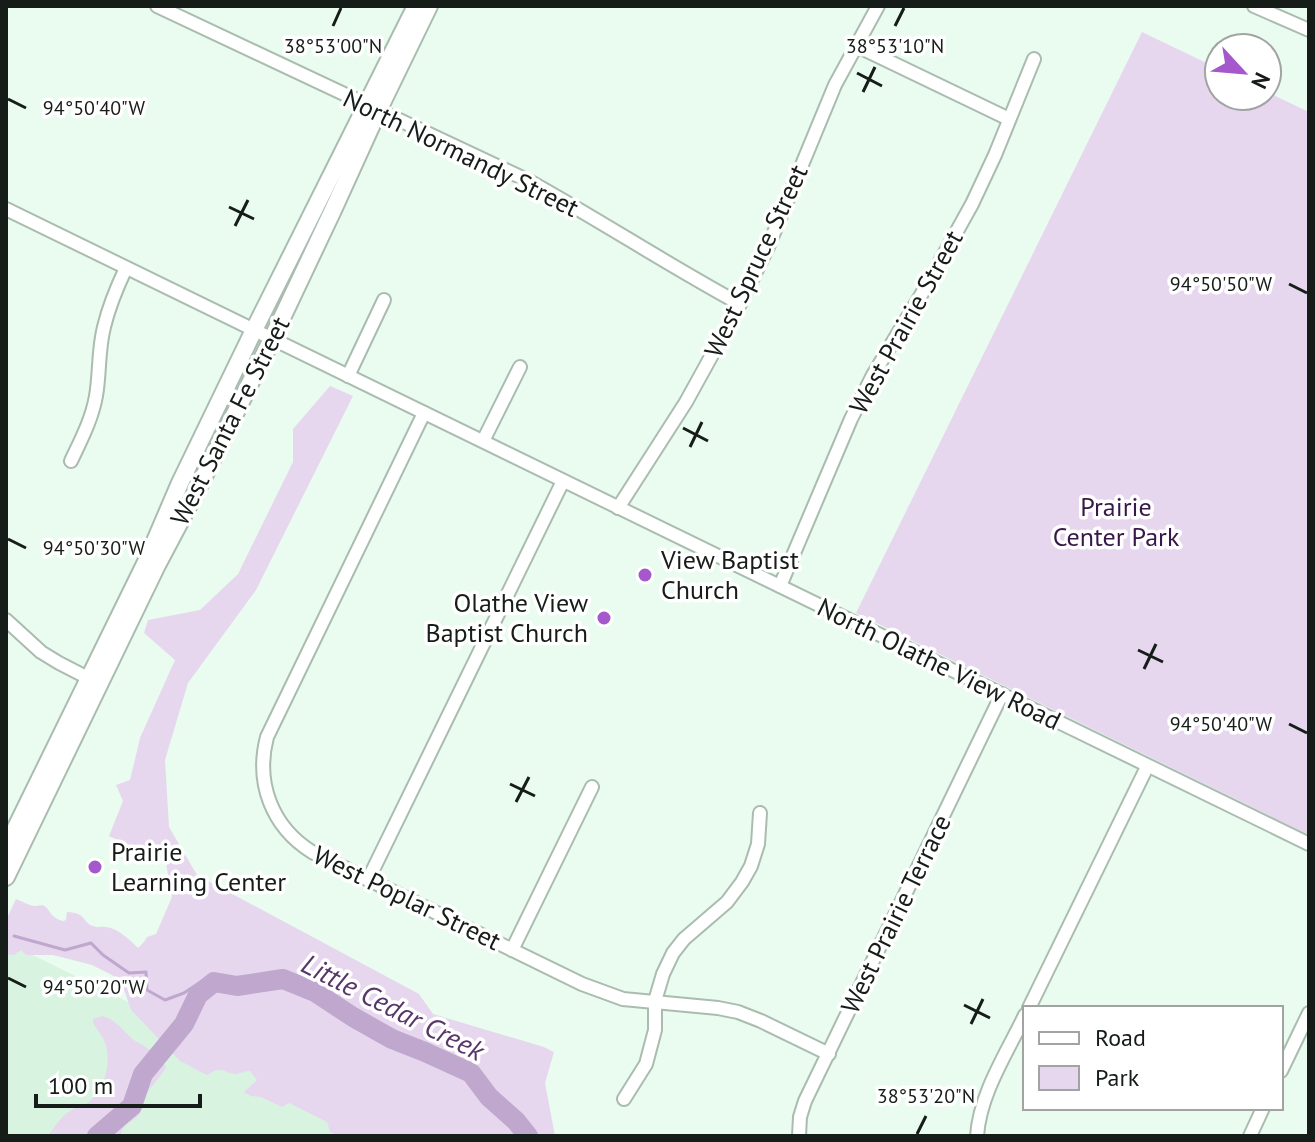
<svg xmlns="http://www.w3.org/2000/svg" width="1315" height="1142" viewBox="0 0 1315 1142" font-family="'PT Sans',sans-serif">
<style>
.built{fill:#d9f3e1}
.green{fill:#e6d7ef}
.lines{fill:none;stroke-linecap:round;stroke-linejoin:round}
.stream{stroke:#bfa7cd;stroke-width:3}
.river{stroke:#bfa7cd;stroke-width:20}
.street-casing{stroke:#aabcb0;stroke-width:16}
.secondary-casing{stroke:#aabcb0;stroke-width:20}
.street{stroke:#fff;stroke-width:12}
.secondary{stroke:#fff;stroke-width:16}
.ticks{fill:none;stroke:#161c18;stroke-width:3}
.poi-dot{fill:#a458cb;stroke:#fff;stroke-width:3}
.labels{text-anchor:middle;stroke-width:7;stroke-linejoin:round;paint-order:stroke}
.street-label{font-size:26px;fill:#161c18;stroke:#fff}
.park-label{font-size:26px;fill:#381848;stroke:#fff}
.poi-label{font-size:26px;fill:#161c18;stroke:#fff;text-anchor:start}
.water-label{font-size:28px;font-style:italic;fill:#573668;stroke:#fff}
.ticks-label{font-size:20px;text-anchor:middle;fill:#161c18;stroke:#fff;stroke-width:7;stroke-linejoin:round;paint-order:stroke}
</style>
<rect width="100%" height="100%" fill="#e9fcef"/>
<!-- built -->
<path class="built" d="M 6,942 L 401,1136 L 6,1136 Z"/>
<!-- green -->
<g class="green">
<path d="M 1142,32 L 1219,69 L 1219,96 L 1267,96 L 1267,92 L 1309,112 L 1309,835 L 856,613 Z"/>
<path d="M 330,386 L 353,396 L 256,590 L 188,683 L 165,760 L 169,827 L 197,875 L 419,994 L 433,1014 L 544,1047 L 554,1052 L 545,1083 L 555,1136 L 339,1136 L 330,1132 L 327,1122 L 289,1103 L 282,1107 L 261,1097 L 251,1096 L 244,1092 L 257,1080 L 250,1071 C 245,1071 241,1073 237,1074 C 225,1075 222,1064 208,1075 C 198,1072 190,1065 180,1061 L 131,1010 L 121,981 L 110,974 L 92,965 L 53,955 L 26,955 L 21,950 L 14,955 L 6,954 L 6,920 L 16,899 C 22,901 29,906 35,906 C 37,906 40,905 42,905 C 50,907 49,918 63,921 L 66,920 L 67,912 C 88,913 81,922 93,926 C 99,928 99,926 106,927 C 119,929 129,939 138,948 L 144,942 L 147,937 L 156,934 L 172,897 L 166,863 L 109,836 L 123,801 L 116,785 L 130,780 L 140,738 L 175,660 L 144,633 L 148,620 L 200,610 L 238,574 L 293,462 L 293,429 Z"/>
<path d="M 102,1016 C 119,1020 124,1034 137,1042 C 147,1047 160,1057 166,1067 C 160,1079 147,1090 143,1099 C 141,1106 143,1112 137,1117 C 126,1126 126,1121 120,1136 L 48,1136 C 55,1126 62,1115 73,1109 C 79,1106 84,1106 90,1101 C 103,1090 110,1067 107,1050 C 106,1040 98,1031 93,1023 L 93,1019 Z"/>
</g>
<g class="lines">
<!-- stream -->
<path class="stream" d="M 14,936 L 65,950 L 91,943 L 103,955 L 129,973 L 146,972 L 147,990 L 165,1000 L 184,993 L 202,981 L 214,982"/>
<!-- river -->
<path class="river" d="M 97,1136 L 132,1106 L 143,1074 L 184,1024 L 198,995 L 214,982 L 237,986 L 283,979 L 315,992 L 353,1017 L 392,1039 L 425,1052 L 471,1073 L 489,1097 L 516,1121 L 528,1136"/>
<defs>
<g id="street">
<path d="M 157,6 L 529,181 C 601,221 668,265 740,304"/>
<path d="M 1254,6 L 1309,30"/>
<path d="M 855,45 L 1009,119"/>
<path d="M 6,209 L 1309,844"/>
<path d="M 348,376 L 384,300"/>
<path d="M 424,413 L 267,737 C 255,783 272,827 312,852 L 582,984 L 623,999 L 718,1008 L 738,1012 L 761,1021 L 829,1054"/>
<path d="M 483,441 L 520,367"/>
<path d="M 71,461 C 81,440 92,419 96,396 C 100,373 98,350 104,327 C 109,306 117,287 126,268"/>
<path d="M 618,508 L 686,402 L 740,304 L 768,247 L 835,85 L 878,6"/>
<path d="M 780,586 L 851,419 L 873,375 L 927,285 L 972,204 L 995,155 L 1034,59"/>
<path d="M 6,620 L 41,652 L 59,663 L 96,682"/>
<path d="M 368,880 L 563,481"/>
<path d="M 512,950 L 592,787"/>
<path d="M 1029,1008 L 1147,767"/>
<path d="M 1281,1071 L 1309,1013"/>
<path d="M 624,1099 L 646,1064 L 655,1030 L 655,1001 L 663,974 L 673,953 L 684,939 L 727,902 L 742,882 L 751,866 L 758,844 L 760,813"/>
<path d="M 799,1136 L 800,1117 L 805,1101 L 1002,694"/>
<path d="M 977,1136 C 980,1093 1007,1053 1025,1015"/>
<path d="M 1250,1136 L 1263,1108"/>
</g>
<g id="secondary">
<path d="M 6,848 L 147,560 L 180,483 L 254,330 L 416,6"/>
<path d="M 6,877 L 157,565 L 202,480 L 272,339 L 333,210 L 378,111 L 429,6"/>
</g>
</defs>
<!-- street casing -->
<use href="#street" class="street-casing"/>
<!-- secondary casing -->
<use href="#secondary" class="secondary-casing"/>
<!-- street -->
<use href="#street" class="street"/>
<!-- secondary -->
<use href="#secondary" class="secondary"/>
</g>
<!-- ticks -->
<path class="ticks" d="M 333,26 L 341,8M 895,26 L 904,8M 857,73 L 882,86M 863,92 L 875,67M 8,99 L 26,108M 229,207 L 254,219M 235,226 L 248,200M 1289,284 L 1307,293M 683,428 L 708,441M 690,447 L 702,422M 8,539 L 26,548M 1138,650 L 1163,662M 1144,669 L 1156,644M 1289,724 L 1307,733M 510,784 L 535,796M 516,802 L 529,777M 8,978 L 26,987M 964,1005 L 990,1018M 971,1024 L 983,999M 917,1134 L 926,1116"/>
<!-- markers -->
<g class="poi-dot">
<circle cx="645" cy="575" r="8"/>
<circle cx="604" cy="618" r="8"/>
<circle cx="95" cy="867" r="8"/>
</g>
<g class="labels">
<!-- street labels -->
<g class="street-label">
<text transform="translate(461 153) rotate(26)" y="9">North Normandy Street</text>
<text transform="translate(756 261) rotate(-65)" y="9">West Spruce Street</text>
<text transform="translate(906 322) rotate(-61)" y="9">West Prairie Street</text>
<text transform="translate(230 421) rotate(-63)" y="9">West Santa Fe Street</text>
<text transform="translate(939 664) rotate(26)" y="9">North Olathe View Road</text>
<text transform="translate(407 898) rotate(26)" y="9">West Poplar Street</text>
<text transform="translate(896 914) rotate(-64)" y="9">West Prairie Terrace</text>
</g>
<!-- park labels -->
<g class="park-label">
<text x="1116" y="516">Prairie<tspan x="1116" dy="30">Center Park</tspan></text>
</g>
<!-- poi labels -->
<g class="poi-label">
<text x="661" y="569">View Baptist<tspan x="661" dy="30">Church</tspan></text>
<text x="588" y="612" text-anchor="end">Olathe View<tspan x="588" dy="30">Baptist Church</tspan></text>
<text x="111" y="861">Prairie<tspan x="111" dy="30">Learning Center</tspan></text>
</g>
<!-- water labels -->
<g class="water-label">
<text transform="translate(393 1007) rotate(27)" y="10">Little Cedar Creek</text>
</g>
</g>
<g class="ticks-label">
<text x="333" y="53">38°53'00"N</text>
<text x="895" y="53">38°53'10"N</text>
<text x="94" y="115">94°50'40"W</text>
<text x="1221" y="291">94°50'50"W</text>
<text x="94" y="555">94°50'30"W</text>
<text x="1221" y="731">94°50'40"W</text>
<text x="94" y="994">94°50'20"W</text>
<text x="926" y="1103">38°53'20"N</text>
</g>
<!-- border -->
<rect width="1315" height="1142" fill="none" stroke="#161c18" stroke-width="16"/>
<!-- legend -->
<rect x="1023" y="1006" width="260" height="104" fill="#ffffff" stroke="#a2a4a3" stroke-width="2"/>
<rect x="1039" y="1032" width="40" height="12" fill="#ffffff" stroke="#a2a4a3" stroke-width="2"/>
<text x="1095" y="1046" font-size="24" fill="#161c18">Road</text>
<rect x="1039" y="1066" width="40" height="24" fill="#e6d7ef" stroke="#a2a4a3" stroke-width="2"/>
<text x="1095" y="1086" font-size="24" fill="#161c18">Park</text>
<!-- north arrow -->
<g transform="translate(1243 72) rotate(116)"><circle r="38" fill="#ffffff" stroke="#a2a4a3" stroke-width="2"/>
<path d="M0-6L14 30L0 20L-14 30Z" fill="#a458cb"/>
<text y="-12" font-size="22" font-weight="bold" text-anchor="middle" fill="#161c18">N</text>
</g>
<!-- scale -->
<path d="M36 1094v12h164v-12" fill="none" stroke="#161c18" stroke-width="4"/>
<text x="48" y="1094" font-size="24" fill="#161c18" stroke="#ffffff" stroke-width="6" paint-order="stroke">100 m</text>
</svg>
